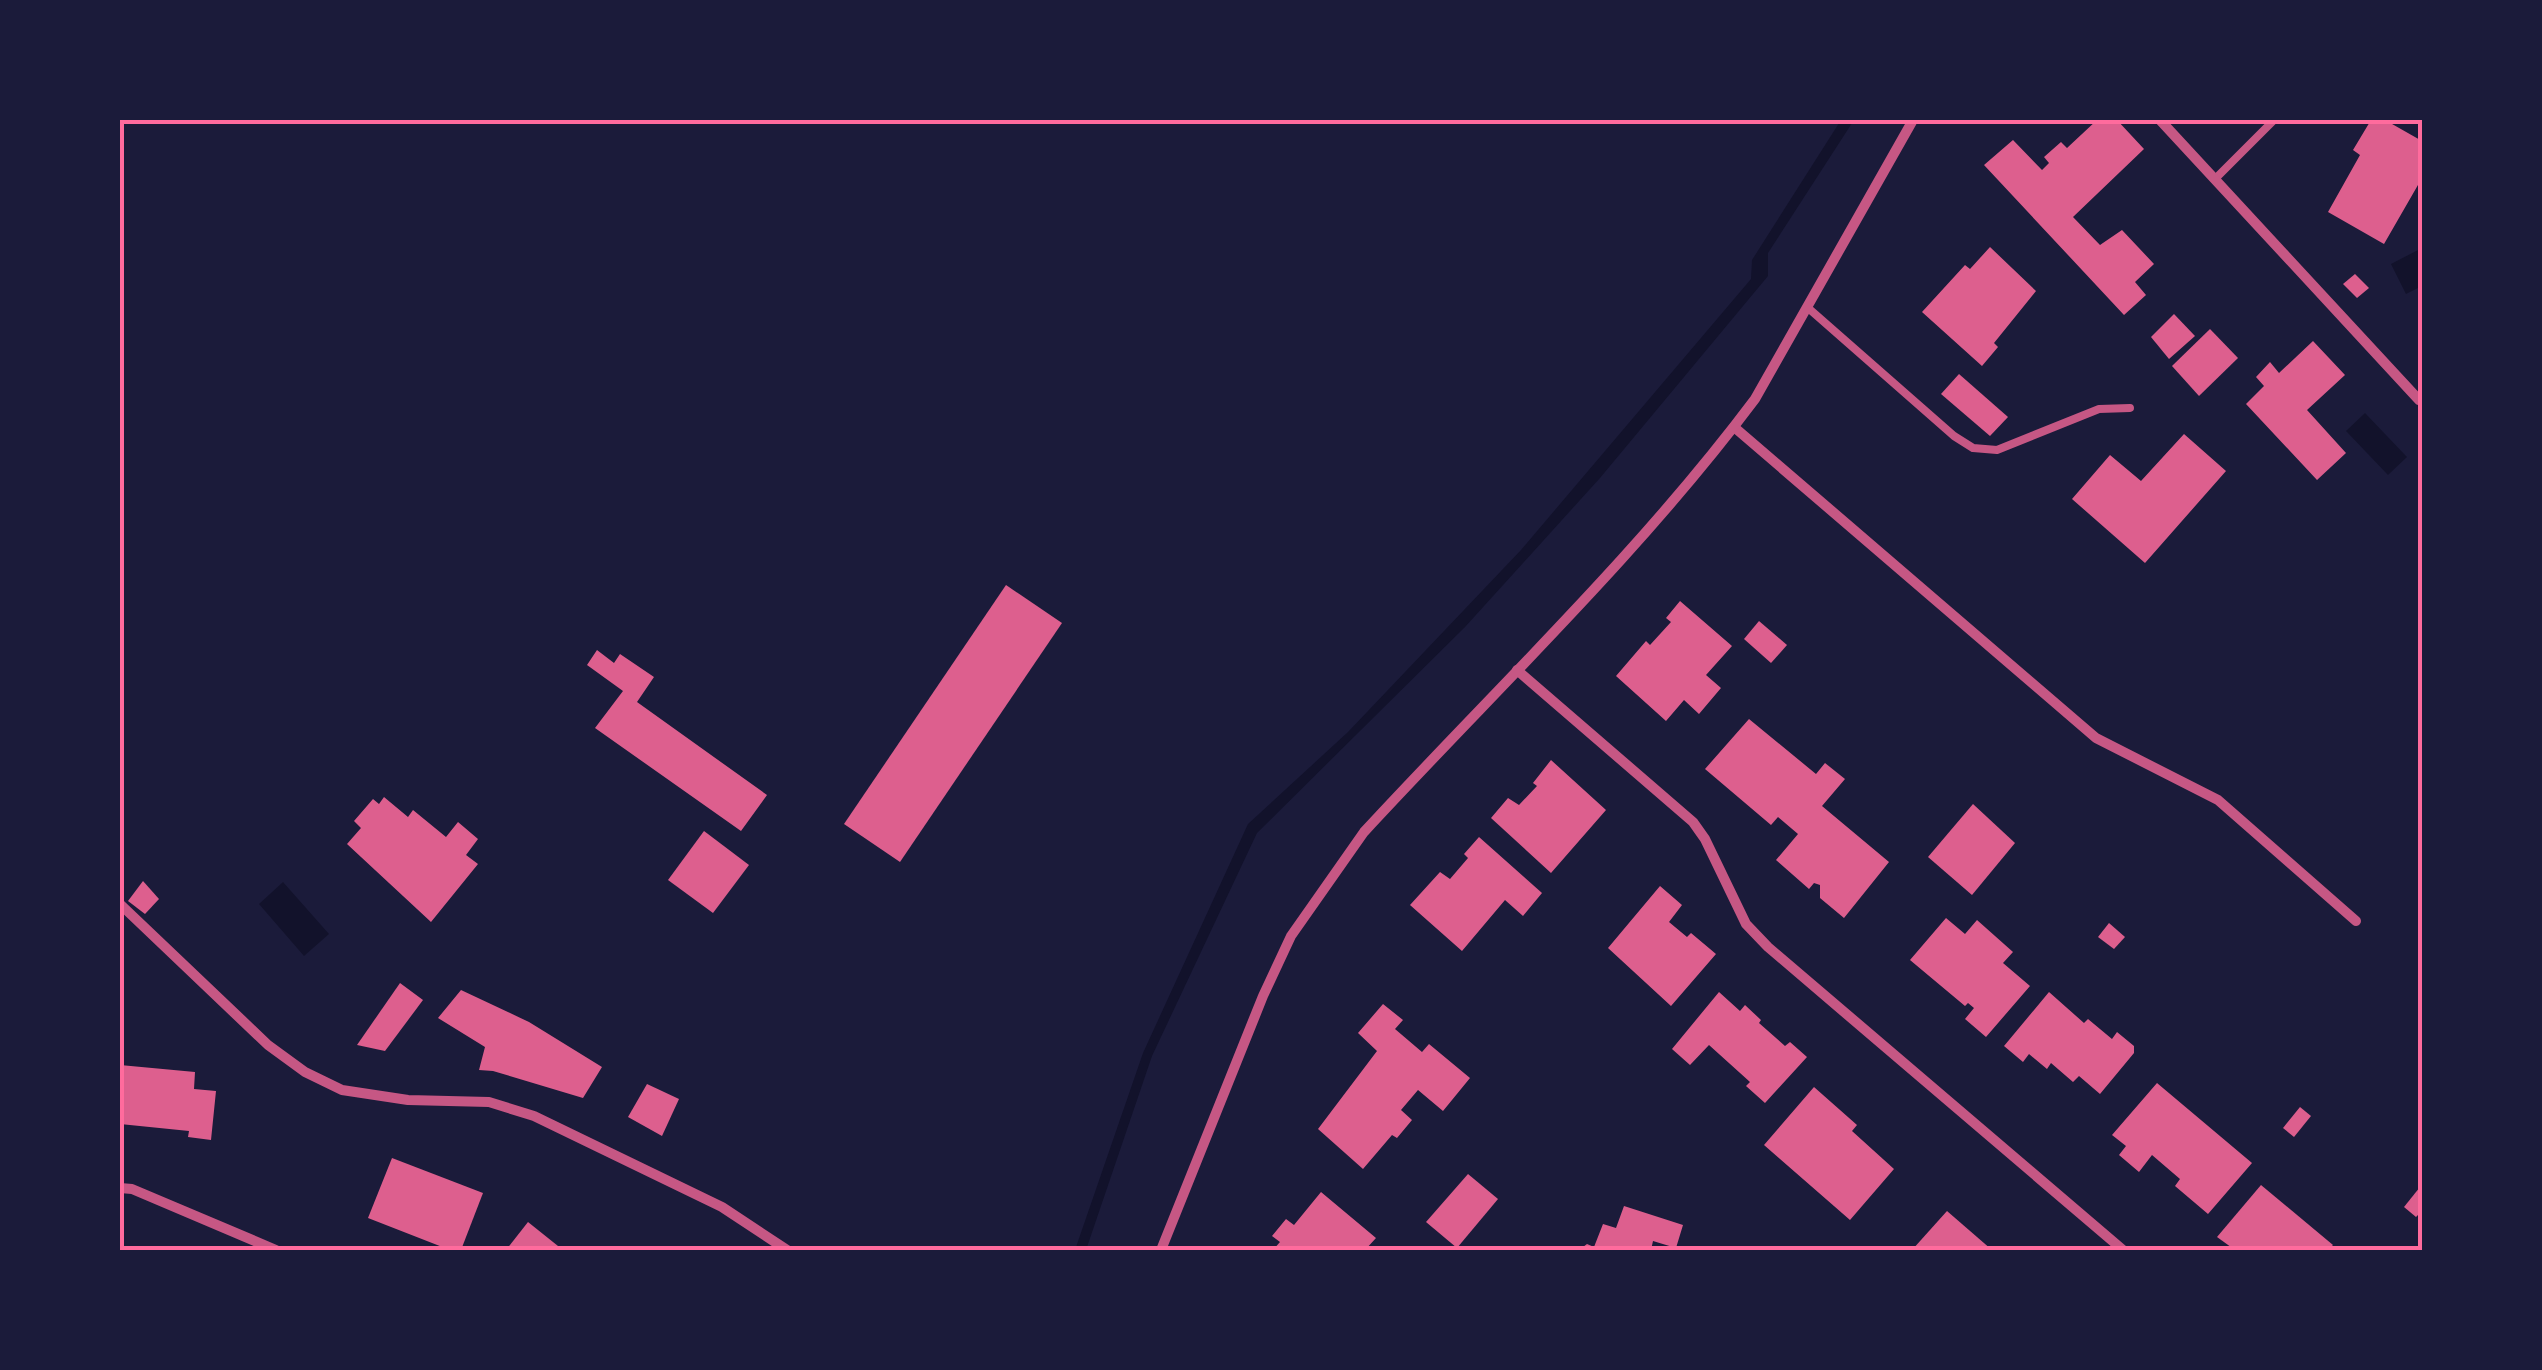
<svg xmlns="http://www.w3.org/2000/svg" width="2542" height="1370" viewBox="0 0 2542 1370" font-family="'Golos Text',sans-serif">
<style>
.water{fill:#12122b}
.building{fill:#dd5f8e}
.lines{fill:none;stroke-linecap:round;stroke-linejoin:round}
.service{stroke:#c65784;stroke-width:8}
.minor{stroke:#c65784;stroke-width:10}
.neatline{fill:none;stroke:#ff6b9d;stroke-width:4}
</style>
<rect width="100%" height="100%" fill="#1b1b3a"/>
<!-- water -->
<g class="water">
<path d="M 1841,120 L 1854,120 L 1768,253 L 1768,276 L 1600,478 L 1465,627 L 1257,833 L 1152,1056 L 1086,1250 L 1075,1250 L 1143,1053 L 1248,824 L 1348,732 L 1521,550 L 1751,279 L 1752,260 Z"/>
<path d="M 2422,248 L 2422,286 L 2406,294 L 2391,264 Z"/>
<path d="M 2365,413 L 2407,457 L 2388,475 L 2346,431 Z"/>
<path d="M 283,882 L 329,934 L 304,956 L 259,904 Z"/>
</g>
<!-- building -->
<g class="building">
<path d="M 2097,120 L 2117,120 L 2144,149 L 2073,217 L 2100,245 L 2122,230 L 2154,264 L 2135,282 L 2146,295 L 2124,315 L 1984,165 L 2013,140 L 2042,170 L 2049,163 L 2044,157 L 2061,142 L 2067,148 Z"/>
<path d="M 2371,120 L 2385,120 L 2422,141 L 2422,178 L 2384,244 L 2328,212 L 2360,155 L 2353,150 Z"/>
<path d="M 1990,247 L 2036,291 L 1994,343 L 1998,347 L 1982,366 L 1922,312 L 1965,265 L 1970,269 Z"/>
<path d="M 2355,274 L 2369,288 L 2357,298 L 2343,284 Z"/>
<path d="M 2174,314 L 2195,336 L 2169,359 L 2151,337 Z"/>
<path d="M 2210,329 L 2238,358 L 2199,396 L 2172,366 Z"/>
<path d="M 2313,341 L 2345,375 L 2307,410 L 2346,453 L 2317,480 L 2246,404 L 2264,386 L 2256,377 L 2270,362 L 2279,373 Z"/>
<path d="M 1959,374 L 2008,417 L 1990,436 L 1941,394 Z"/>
<path d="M 2184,434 L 2226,471 L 2145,563 L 2072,499 L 2110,455 L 2141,481 Z"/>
<path d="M 1006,585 L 1062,623 L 900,862 L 844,824 Z"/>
<path d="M 1680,601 L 1732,646 L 1706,675 L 1721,688 L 1699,714 L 1684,700 L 1666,721 L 1616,676 L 1646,641 L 1650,645 L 1671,622 L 1666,618 Z"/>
<path d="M 1759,621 L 1787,645 L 1771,663 L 1744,639 Z"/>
<path d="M 597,650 L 614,663 L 620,654 L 654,677 L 637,702 L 767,795 L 741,831 L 595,728 L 623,691 L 587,665 Z"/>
<path d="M 1749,719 L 1816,774 L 1825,763 L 1845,779 L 1822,806 L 1889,862 L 1844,918 L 1820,898 L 1820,885 L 1814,883 L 1809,889 L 1776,860 L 1798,834 L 1778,817 L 1771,825 L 1705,769 Z"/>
<path d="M 1551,760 L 1606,810 L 1551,873 L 1491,818 L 1508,798 L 1519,805 L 1537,786 L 1533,783 Z"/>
<path d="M 384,797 L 408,817 L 413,810 L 446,837 L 458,822 L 478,839 L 466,855 L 478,864 L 431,922 L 347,844 L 361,828 L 354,821 L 373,799 L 379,804 Z"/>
<path d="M 1973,804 L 2015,843 L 1972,895 L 1928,857 Z"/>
<path d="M 704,831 L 749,865 L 713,913 L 668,880 Z"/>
<path d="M 1479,837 L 1542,893 L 1523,916 L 1505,900 L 1462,951 L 1410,905 L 1440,872 L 1450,879 L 1468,858 L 1464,854 Z"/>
<path d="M 143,881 L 159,899 L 145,914 L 128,901 Z"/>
<path d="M 1660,886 L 1682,905 L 1669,922 L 1687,937 L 1691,933 L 1716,954 L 1671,1006 L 1608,948 Z"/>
<path d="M 1946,918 L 1965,934 L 1977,920 L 2013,952 L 2003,963 L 2030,986 L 1986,1037 L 1965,1019 L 1974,1008 L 1968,1003 L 1965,1006 L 1910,960 Z"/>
<path d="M 2109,923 L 2125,937 L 2114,949 L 2098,937 Z"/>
<path d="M 400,983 L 423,1000 L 385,1051 L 357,1045 Z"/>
<path d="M 461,990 L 529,1022 L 602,1067 L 583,1098 L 493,1071 L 479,1070 L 485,1047 L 438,1018 Z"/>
<path d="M 1719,992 L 1740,1011 L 1745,1005 L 1761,1020 L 1759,1023 L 1785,1046 L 1790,1042 L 1807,1057 L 1765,1103 L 1746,1086 L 1750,1082 L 1709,1045 L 1690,1065 L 1672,1049 Z"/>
<path d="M 2049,992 L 2084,1023 L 2088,1019 L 2112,1039 L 2117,1032 L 2134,1046 L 2134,1053 L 2100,1094 L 2079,1076 L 2073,1082 L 2051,1063 L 2047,1069 L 2029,1054 L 2023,1062 L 2004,1046 Z"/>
<path d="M 1383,1004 L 1403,1020 L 1395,1029 L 1422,1052 L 1429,1044 L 1470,1078 L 1443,1111 L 1418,1090 L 1401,1110 L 1412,1120 L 1397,1138 L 1392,1135 L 1363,1169 L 1318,1129 L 1377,1051 L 1358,1033 Z"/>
<path d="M 120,1065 L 195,1072 L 194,1089 L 216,1091 L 211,1140 L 188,1137 L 189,1131 L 120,1124 Z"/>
<path d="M 2157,1083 L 2252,1163 L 2208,1214 L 2175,1186 L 2180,1179 L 2152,1155 L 2139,1172 L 2119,1155 L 2126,1146 L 2112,1135 Z"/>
<path d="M 647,1084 L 679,1099 L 662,1136 L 628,1117 Z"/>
<path d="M 1814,1087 L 1857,1125 L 1852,1131 L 1894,1169 L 1850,1220 L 1764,1145 Z"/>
<path d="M 2300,1107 L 2311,1116 L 2294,1137 L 2283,1128 Z"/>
<path d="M 392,1158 L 483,1193 L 461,1250 L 450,1250 L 368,1218 Z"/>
<path d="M 1468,1174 L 1498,1199 L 1457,1248 L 1426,1222 Z"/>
<path d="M 2261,1185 L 2333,1245 L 2328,1250 L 2235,1250 L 2217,1237 Z"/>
<path d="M 2420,1187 L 2422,1211 L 2416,1217 L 2404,1207 Z"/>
<path d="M 1321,1192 L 1376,1238 L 1365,1250 L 1273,1250 L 1280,1242 L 1272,1236 L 1286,1219 L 1294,1225 Z"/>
<path d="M 1624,1206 L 1683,1225 L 1676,1248 L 1653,1241 L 1651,1250 L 1579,1250 L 1587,1244 L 1594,1247 L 1603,1224 L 1616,1228 Z"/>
<path d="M 1947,1211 L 1992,1250 L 1912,1250 Z"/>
<path d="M 528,1222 L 563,1250 L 506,1250 Z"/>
</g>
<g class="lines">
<!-- service -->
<g class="service">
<path d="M 2215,179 L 2274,120"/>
<path d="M 1807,307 L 1954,436 L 1973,448 L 1997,450 L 2099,409 L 2130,408"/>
</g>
<!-- minor -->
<g class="minor">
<path d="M 2160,120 L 2419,400"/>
<path d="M 1734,427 L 2096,738 L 2218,800 L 2356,921"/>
<path d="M 1517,670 L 1693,822 L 1705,839 L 1746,924 L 1768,947 L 2123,1250"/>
<path d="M 120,904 L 268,1045 L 305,1072 L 342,1090 L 408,1100 L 489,1102 L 534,1116 L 722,1207 L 787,1250"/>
<path d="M 120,1188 L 132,1189 L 276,1250"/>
<path d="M 1161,1250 L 1263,996 L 1291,936 L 1364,832 C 1496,689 1638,555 1755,399 L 1913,120"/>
</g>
</g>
<!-- border -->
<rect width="2542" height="1370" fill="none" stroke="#1b1b3a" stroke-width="245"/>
<rect x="122" y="122" width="2298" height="1126" class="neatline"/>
</svg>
